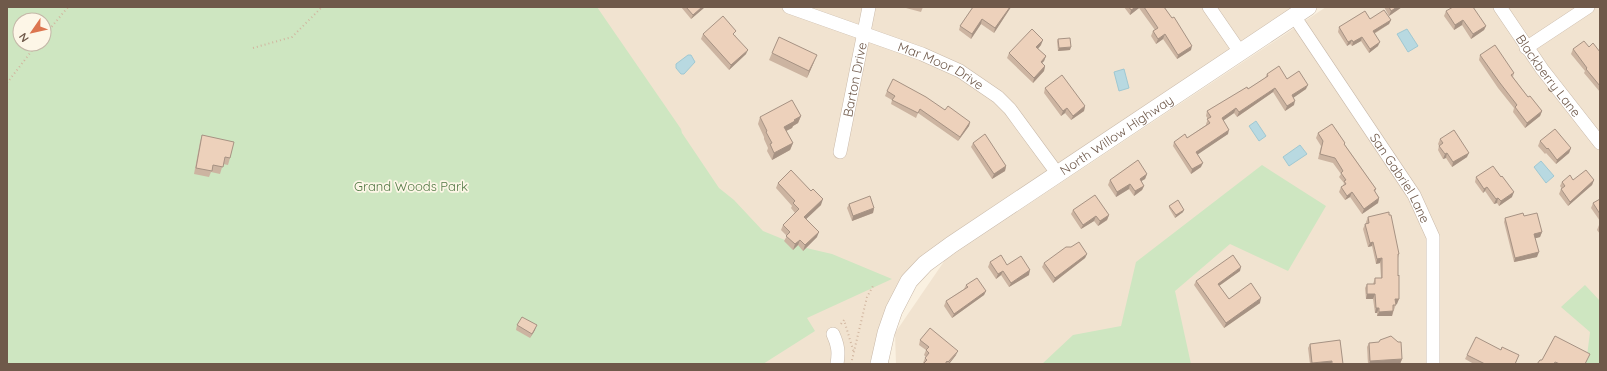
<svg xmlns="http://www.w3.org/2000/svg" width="1607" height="371" viewBox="0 0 1607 371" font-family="Quicksand,sans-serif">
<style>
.residential{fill:#f1e3d0;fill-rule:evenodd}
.green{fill:#cee6c1;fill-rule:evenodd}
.water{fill:#b8d9e1;stroke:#9fc8d2}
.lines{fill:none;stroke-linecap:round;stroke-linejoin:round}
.minor-casing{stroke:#c9b9a9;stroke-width:14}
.tertiary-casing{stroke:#c9b9a9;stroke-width:18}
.path{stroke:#d1b59f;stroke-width:2;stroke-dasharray:1 3;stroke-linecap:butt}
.minor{stroke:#fff;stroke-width:13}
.tertiary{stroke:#fff;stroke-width:17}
.wall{fill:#ccb4a1}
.shaded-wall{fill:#a69283}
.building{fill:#edd1bb;stroke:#a69283}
.labels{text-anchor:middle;stroke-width:3.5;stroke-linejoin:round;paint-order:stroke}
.street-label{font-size:13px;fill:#6f594a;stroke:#fdf6e7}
.park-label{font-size:13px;fill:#537a46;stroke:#fdf6e7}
</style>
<rect width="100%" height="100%" fill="#faf1e1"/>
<!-- residential -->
<g class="residential">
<path d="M 7,7 L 1305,7 L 917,272 L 896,313 L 885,364 L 7,364 ZM 20,20 L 44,20 L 44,44 L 20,44 Z"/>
<path d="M 1326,7 L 1600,7 L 1600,364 L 896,364 L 895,333 L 945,260 Z"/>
</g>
<!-- green -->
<g class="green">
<path d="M 7,7 L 597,7 L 681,129 L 682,133 L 719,188 L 734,200 L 763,231 L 802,247 L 832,254 L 892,279 L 807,318 L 815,331 L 763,364 L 7,364 ZM 20,20 L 44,20 L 44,44 L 20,44 Z"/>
<path d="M 1262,165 L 1326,206 L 1288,271 L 1230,244 L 1175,291 L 1191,364 L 1042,364 L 1073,335 L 1121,326 L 1136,262 Z"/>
<path d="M 1585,285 L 1600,301 L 1600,364 L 1586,364 L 1590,332 L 1561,307 Z"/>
</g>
<!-- water -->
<g class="water">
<path d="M 1407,29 L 1418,46 L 1408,52 L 1397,34 Z"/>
<path d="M 688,55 L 691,55 L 695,62 L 684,74 L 681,74 L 676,68 L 676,64 Z"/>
<path d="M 1124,69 L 1129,88 L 1119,91 L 1114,72 Z"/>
<path d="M 1256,121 L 1266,136 L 1259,141 L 1249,126 Z"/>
<path d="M 1300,145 L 1307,154 L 1289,166 L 1283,157 Z"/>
<path d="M 1541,161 L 1554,176 L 1546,183 L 1534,167 Z"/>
</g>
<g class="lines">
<defs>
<g id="minor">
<path id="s1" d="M 789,7 L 922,54 L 960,71 L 998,97 L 1010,109 L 1057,173"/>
<path d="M 1209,7 L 1240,52"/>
<path id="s2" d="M 1500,7 L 1542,69 L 1600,143"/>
<path id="s3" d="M 1294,16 L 1414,195 L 1433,237 L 1433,364"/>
<path d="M 1526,48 L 1588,7"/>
<path id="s4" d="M 840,152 L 869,7"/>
<path d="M 833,334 C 838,345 839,352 837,364"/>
</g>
<g id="tertiary">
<path id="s5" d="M 879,364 L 886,333 L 894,310 L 909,281 L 925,264 L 951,245 L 1308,7"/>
</g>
</defs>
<!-- minor casing -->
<use href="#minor" class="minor-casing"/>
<!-- tertiary casing -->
<use href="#tertiary" class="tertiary-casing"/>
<!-- path -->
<g class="path">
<path d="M 44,36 L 68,7"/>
<path d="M 253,48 L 292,37 L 322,7"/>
<path d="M 7,83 L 37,44"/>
<path d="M 841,324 L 844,320 L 854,353"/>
<path d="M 851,364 L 867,297 L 873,286"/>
</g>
<!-- minor -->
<use href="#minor" class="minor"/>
<!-- tertiary -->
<use href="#tertiary" class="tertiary"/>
</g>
<!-- wall -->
<g class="wall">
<path d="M 681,7 L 705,7 L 691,19 Z"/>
<path d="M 906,7 L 923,7 L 921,12 L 906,8 Z"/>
<path d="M 973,7 L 1011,7 L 994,33 L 981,24 L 971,39 L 959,30 L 960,26 Z"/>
<path d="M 1124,7 L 1164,7 L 1191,50 L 1177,59 L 1163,39 L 1156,44 L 1151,36 L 1153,31 L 1155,30 L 1139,8 L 1130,15 Z"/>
<path d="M 1384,7 L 1402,7 L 1389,16 Z"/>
<path d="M 1446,11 L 1486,26 L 1484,30 L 1471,39 L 1462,25 L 1454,30 L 1444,16 Z"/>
<path d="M 1370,19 L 1391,20 L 1389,24 L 1374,34 L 1378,46 L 1369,53 L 1361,41 L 1352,46 L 1350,44 L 1347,46 L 1338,32 L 1339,27 Z"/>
<path d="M 703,34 L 735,35 L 746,54 L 729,70 L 701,39 Z"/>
<path d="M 1058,39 L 1070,50 L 1058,51 L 1057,41 Z"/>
<path d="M 1041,45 L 1038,49 L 1046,56 L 1044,61 L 1042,63 L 1045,66 L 1044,71 L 1033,83 L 1007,58 L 1009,53 Z"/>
<path d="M 1589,47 L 1600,52 L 1600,92 L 1584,73 L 1585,71 L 1571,54 L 1573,49 Z"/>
<path d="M 772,53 L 814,62 L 807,78 L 769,60 Z"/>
<path d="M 1480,55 L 1514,73 L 1513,77 L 1528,97 L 1542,111 L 1540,116 L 1525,128 L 1513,112 L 1514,108 L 1498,88 L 1479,60 Z"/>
<path d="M 1267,74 L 1287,79 L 1306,89 L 1293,98 L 1294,105 L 1285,111 L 1273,92 L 1237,117 L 1234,113 L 1223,120 L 1228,134 L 1197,154 L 1201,167 L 1191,174 L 1173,146 L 1174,142 L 1187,138 L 1206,125 L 1206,124 L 1208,119 L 1206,116 L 1207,111 L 1248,89 L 1265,78 Z"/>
<path d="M 1045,88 L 1085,106 L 1084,111 L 1071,120 L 1065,113 L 1061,116 L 1044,93 Z"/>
<path d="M 887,91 L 945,110 L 970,122 L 969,126 L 958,141 L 918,113 L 916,118 L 891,104 L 892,100 L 885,96 Z"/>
<path d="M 801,116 L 798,123 L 793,126 L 792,128 L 786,131 L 793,143 L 790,150 L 772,160 L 767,151 L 768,148 L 764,139 L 764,137 L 758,124 L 760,117 Z"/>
<path d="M 1318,133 L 1345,145 L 1376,189 L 1375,192 L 1379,198 L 1378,203 L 1362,214 L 1350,197 L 1345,200 L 1339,192 L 1341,187 L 1343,186 L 1344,183 L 1339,177 L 1341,174 L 1333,163 L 1318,159 L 1321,146 L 1316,138 Z"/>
<path d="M 202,135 L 230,158 L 228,165 L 223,164 L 220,174 L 211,172 L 209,177 L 194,174 L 200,142 Z"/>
<path d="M 1440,139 L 1467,157 L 1452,167 L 1446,158 L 1443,159 L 1438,150 L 1439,146 L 1438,144 Z"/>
<path d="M 1540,141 L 1571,148 L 1569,153 L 1556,164 L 1546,153 L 1545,154 L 1538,146 Z"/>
<path d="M 973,143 L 1006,166 L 1005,171 L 992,179 L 971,147 Z"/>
<path d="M 1147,174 L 1145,179 L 1141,181 L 1144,186 L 1142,190 L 1134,196 L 1129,189 L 1116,197 L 1108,185 L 1110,180 Z"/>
<path d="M 1476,177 L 1512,197 L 1499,206 L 1497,203 L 1494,204 L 1485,191 L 1483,193 L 1475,182 Z"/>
<path d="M 1573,180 L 1594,180 L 1592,185 L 1568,206 L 1559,194 L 1561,189 L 1562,189 L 1560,186 L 1562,182 Z"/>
<path d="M 778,183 L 821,205 L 806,219 L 817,237 L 803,251 L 798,245 L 793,250 L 784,241 L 787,236 L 781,230 L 783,225 L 795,213 L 791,208 L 792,206 L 776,188 Z"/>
<path d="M 1600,199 L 1600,221 L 1591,208 L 1593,203 Z"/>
<path d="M 849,204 L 874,208 L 873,213 L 852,221 L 847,208 Z"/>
<path d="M 1169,206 L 1183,212 L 1175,218 L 1169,208 Z"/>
<path d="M 1073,210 L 1109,215 L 1107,220 L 1098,226 L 1094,221 L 1081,229 L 1071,214 Z"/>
<path d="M 1524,216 L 1542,232 L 1540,237 L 1535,238 L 1537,257 L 1514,262 L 1504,222 L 1505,218 Z"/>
<path d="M 1368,217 L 1399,254 L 1398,258 L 1397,304 L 1396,304 L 1392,316 L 1377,316 L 1377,313 L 1375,313 L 1373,299 L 1366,299 L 1365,288 L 1367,284 L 1373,284 L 1375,278 L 1381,278 L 1380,263 L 1376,264 L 1372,246 L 1368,247 L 1363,229 L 1365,224 L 1366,224 L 1366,222 Z"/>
<path d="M 1600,224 L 1600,234 L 1597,230 L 1599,225 Z"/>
<path d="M 1087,254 L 1085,258 L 1053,283 L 1042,267 L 1044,263 Z"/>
<path d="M 990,262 L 1007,265 L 1029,275 L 1009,287 L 1001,275 L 996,279 L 988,267 Z"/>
<path d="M 1240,271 L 1219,286 L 1229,299 L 1260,303 L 1224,328 L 1194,285 L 1196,281 Z"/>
<path d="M 966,285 L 986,291 L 984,295 L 952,318 L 944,306 L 946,301 L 964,289 Z"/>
<path d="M 517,325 L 535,330 L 530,338 L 516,330 Z"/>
<path d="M 920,340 L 956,355 L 949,364 L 923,364 L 923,363 L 925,358 L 926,357 L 924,355 L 926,350 L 919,345 Z"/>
<path d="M 1369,343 L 1402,359 L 1400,364 L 1368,364 L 1367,347 Z"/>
<path d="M 1310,344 L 1343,364 L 1310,364 L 1308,348 Z"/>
<path d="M 1467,355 L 1517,360 L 1515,364 L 1474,364 L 1465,359 Z"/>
</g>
<!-- shaded-wall -->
<g class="shaded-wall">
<path d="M 702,7 L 705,7 L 691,19 L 693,15 Z"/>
<path d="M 1010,7 L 1011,7 L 994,33 L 995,28 Z"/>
<path d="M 1136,7 L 1140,7 L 1139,8 L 1130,15 L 1131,10 Z"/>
<path d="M 1397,7 L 1402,7 L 1389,16 L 1391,11 Z"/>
<path d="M 982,19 L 981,24 L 971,39 L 972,34 Z"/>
<path d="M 1391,20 L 1389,24 L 1371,35 L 1373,31 Z"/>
<path d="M 1463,20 L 1462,25 L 1454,30 L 1455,25 Z"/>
<path d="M 1486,26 L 1484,30 L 1471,39 L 1473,34 Z"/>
<path d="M 1165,34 L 1163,39 L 1156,44 L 1158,39 Z"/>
<path d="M 1362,37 L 1361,41 L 1352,46 L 1353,42 Z"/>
<path d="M 1043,40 L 1041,45 L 1035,52 L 1036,47 Z"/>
<path d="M 1352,40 L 1350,44 L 1347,46 L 1348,42 Z"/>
<path d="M 1380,42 L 1378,46 L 1369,53 L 1370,49 Z"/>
<path d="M 1192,46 L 1191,50 L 1177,59 L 1178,55 Z"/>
<path d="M 1071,47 L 1070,50 L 1058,51 L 1059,48 Z"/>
<path d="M 748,50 L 746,54 L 729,70 L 731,65 Z"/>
<path d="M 817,55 L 814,62 L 807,78 L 809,71 Z"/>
<path d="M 1046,56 L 1044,61 L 1039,66 L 1041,62 Z"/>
<path d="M 1045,66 L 1044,71 L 1033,83 L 1034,78 Z"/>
<path d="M 1308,85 L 1306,89 L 1290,100 L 1292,95 Z"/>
<path d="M 1275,88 L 1273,92 L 1237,117 L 1239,112 Z"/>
<path d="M 1295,101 L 1294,105 L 1285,111 L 1287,106 Z"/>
<path d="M 1085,106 L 1084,111 L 1071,120 L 1073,116 Z"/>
<path d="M 1067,108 L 1065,113 L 1061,116 L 1063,111 Z"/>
<path d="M 1236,108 L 1234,113 L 1220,123 L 1222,118 Z"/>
<path d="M 1542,111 L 1540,116 L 1525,128 L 1527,123 Z"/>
<path d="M 801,116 L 798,123 L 793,126 L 792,128 L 782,133 L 784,127 L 794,120 Z"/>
<path d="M 970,122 L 969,126 L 958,141 L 960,137 Z"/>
<path d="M 1229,130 L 1228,134 L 1194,157 L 1196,152 Z"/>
<path d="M 793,143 L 790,150 L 772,160 L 774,153 Z"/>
<path d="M 1571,148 L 1569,153 L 1556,164 L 1557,160 Z"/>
<path d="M 1447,153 L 1446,158 L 1443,159 L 1445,154 Z"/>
<path d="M 1469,153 L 1467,157 L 1452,167 L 1453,162 Z"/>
<path d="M 1203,163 L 1201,167 L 1191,174 L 1192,169 Z"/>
<path d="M 1006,166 L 1005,171 L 992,179 L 994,174 Z"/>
<path d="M 1147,174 L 1145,179 L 1138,183 L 1140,179 Z"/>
<path d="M 1594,180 L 1592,185 L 1568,206 L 1570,202 Z"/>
<path d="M 1130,184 L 1129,189 L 1116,197 L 1117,192 Z"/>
<path d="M 1144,186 L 1142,190 L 1134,196 L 1135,191 Z"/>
<path d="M 1487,187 L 1485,191 L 1483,193 L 1484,189 Z"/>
<path d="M 1352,192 L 1350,197 L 1345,200 L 1347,196 Z"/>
<path d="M 1514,192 L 1512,197 L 1499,206 L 1501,201 Z"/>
<path d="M 1379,198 L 1378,203 L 1362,214 L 1364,209 Z"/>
<path d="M 1498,198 L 1497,203 L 1494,204 L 1496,199 Z"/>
<path d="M 823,199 L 821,205 L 802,223 L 804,217 Z"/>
<path d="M 874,208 L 873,213 L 852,221 L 853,216 Z"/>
<path d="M 1184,210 L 1183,212 L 1175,218 L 1176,215 Z"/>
<path d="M 1109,215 L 1107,220 L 1098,226 L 1100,221 Z"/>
<path d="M 1096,216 L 1094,221 L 1081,229 L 1083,225 Z"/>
<path d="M 819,232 L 817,237 L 803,251 L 805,245 Z"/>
<path d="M 1542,232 L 1540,237 L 1533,239 L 1534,234 Z"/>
<path d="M 800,240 L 798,245 L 793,250 L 795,244 Z"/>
<path d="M 1373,242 L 1372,246 L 1368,247 L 1370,243 Z"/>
<path d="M 1539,252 L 1537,257 L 1514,262 L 1515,258 Z"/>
<path d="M 1087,254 L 1085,258 L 1053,283 L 1055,278 Z"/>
<path d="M 1382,258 L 1380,263 L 1376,264 L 1377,259 Z"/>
<path d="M 1241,267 L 1240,271 L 1216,288 L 1218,284 Z"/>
<path d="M 1030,270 L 1029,275 L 1009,287 L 1011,283 Z"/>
<path d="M 1003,271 L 1001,275 L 996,279 L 998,274 Z"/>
<path d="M 986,291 L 984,295 L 952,318 L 954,314 Z"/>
<path d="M 1367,294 L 1375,294 L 1373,299 L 1366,299 Z"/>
<path d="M 1261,298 L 1260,303 L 1224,328 L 1226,323 Z"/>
<path d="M 1395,299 L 1399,299 L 1397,304 L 1394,304 Z"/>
<path d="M 1376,308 L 1379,308 L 1377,313 L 1375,313 Z"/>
<path d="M 1393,311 L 1392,316 L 1377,316 L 1379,312 Z"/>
<path d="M 537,325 L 535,330 L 530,338 L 532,334 Z"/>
<path d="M 958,351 L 956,355 L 949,364 L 948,364 Z"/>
<path d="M 1402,359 L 1400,364 L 1369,364 L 1370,361 Z"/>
<path d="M 1332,361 L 1331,364 L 1312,364 L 1312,363 Z"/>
</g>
<!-- building -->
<g class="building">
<path d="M 686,7 L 702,7 L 693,15 Z"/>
<path d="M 973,7 L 1010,7 L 995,28 L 982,19 L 972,34 L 960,26 Z"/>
<path d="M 1129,7 L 1136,7 L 1131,10 Z"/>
<path d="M 1144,7 L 1164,7 L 1172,18 L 1174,17 L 1192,46 L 1178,55 L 1165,34 L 1158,39 L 1153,31 L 1158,28 Z"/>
<path d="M 1389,7 L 1397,7 L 1391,11 Z"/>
<path d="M 1453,7 L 1473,7 L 1486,26 L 1473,34 L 1463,20 L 1455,25 L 1446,11 Z"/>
<path d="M 1384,10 L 1391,20 L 1373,31 L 1380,42 L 1370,49 L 1362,37 L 1353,42 L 1352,40 L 1348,42 L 1339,27 L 1365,11 L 1370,19 Z"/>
<path d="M 723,16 L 736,31 L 733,34 L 748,50 L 731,65 L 703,34 Z"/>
<path d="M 1032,29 L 1043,40 L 1036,47 L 1046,56 L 1041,62 L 1045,66 L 1034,78 L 1009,53 Z"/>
<path d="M 779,37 L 817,55 L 809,71 L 772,53 Z"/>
<path d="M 1070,38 L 1071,47 L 1059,48 L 1058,39 Z"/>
<path d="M 1584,41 L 1589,47 L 1593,43 L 1600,52 L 1600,86 L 1586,69 L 1587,68 L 1573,49 Z"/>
<path d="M 1495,45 L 1514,73 L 1511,75 L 1528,97 L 1530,96 L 1542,111 L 1527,123 L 1515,107 L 1517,105 L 1500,83 L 1480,55 Z"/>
<path d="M 1279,66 L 1287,79 L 1299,71 L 1308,85 L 1292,95 L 1295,101 L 1287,106 L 1275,88 L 1239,112 L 1236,108 L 1222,118 L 1229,130 L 1196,152 L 1203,163 L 1192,169 L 1174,142 L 1185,134 L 1187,138 L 1210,123 L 1207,119 L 1211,117 L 1207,111 L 1247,87 L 1248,89 L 1268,76 L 1267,74 Z"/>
<path d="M 1062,75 L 1085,106 L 1073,116 L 1067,108 L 1063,111 L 1045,88 Z"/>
<path d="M 893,79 L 926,97 L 945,110 L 948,106 L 970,122 L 960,137 L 920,109 L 918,113 L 892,100 L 895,96 L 887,91 Z"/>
<path d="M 792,100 L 801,116 L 794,120 L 795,121 L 784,127 L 793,143 L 774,153 L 770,144 L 772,143 L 766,132 L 767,131 L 760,117 Z"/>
<path d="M 1332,124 L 1345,143 L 1344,144 L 1376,189 L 1374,190 L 1379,198 L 1364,209 L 1352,192 L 1347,196 L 1341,187 L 1346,184 L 1344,181 L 1346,180 L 1341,173 L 1343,171 L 1335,158 L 1320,154 L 1323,141 L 1318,133 Z"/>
<path d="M 1555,129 L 1571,148 L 1557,160 L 1548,148 L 1547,149 L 1540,141 Z"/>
<path d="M 1454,130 L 1469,153 L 1453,162 L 1447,153 L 1445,154 L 1439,146 L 1443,143 L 1440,139 Z"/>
<path d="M 985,134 L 1006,166 L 994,174 L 973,143 Z"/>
<path d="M 202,135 L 234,142 L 230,158 L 225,157 L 223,167 L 213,165 L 212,171 L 196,168 Z"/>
<path d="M 1138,160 L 1147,174 L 1140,179 L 1144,186 L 1135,191 L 1130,184 L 1117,192 L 1110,180 Z"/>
<path d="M 1493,166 L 1501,177 L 1502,176 L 1514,192 L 1501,201 L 1498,198 L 1496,199 L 1487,187 L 1484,189 L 1476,177 Z"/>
<path d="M 791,170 L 811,191 L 813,189 L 823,199 L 804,217 L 819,232 L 805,245 L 800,240 L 795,244 L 786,236 L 790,232 L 783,225 L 799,209 L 793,203 L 795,201 L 778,183 Z"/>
<path d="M 1586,170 L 1594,180 L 1570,202 L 1561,189 L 1565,186 L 1562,182 L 1570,175 L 1573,180 Z"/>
<path d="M 1095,195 L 1109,215 L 1100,221 L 1096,216 L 1083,225 L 1073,210 Z"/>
<path d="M 870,196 L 874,208 L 853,216 L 849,204 Z"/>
<path d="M 1600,199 L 1600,214 L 1593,203 Z"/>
<path d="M 1178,200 L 1184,210 L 1176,215 L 1169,206 Z"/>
<path d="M 1389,212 L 1389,215 L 1391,215 L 1399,254 L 1398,254 L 1398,276 L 1399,275 L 1399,299 L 1395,299 L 1396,305 L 1393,305 L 1393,311 L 1379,312 L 1379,308 L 1376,308 L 1375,294 L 1367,294 L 1367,284 L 1375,284 L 1375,278 L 1382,278 L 1382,258 L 1377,259 L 1373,242 L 1370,243 L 1365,224 L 1369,223 L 1368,217 Z"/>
<path d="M 1523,213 L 1524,216 L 1537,213 L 1542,232 L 1534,234 L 1539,252 L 1515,258 L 1505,218 Z"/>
<path d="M 1079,242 L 1087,254 L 1055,278 L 1044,263 L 1066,247 L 1071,247 Z"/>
<path d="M 1001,255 L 1007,265 L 1021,256 L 1030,270 L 1011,283 L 1003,271 L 998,274 L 990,262 Z"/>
<path d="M 1233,255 L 1241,267 L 1218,284 L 1229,299 L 1251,283 L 1261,298 L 1226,323 L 1196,281 Z"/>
<path d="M 977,278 L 986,291 L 954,314 L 946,301 L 968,287 L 966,285 Z"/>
<path d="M 522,317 L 537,325 L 532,334 L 517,325 Z"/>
<path d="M 930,328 L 958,351 L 948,362 L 947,361 L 945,364 L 923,364 L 927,360 L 925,358 L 929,353 L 926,350 L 929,347 L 920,340 Z"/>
<path d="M 1391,336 L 1398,342 L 1401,342 L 1402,359 L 1370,361 L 1369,343 L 1379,342 L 1380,340 Z"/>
<path d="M 1555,336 L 1590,354 L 1585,364 L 1560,364 L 1555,362 L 1554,364 L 1537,364 L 1540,360 L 1542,360 Z"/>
<path d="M 1476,337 L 1501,350 L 1502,347 L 1519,355 L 1515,364 L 1485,364 L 1467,355 Z"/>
<path d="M 1340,340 L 1343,364 L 1332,364 L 1332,361 L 1312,363 L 1310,344 Z"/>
</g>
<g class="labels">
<!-- street labels -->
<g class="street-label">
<text dy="5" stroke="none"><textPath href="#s1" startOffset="163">Mar Moor Drive</textPath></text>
<text dy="5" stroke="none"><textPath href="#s2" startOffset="84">Blackberry Lane</textPath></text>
<text dy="5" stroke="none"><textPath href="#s4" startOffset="74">Barton Drive</textPath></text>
<text dy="5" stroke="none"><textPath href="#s5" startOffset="343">North Willow Highway</textPath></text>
<text dy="5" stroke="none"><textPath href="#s3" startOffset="194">San Gabriel Lane</textPath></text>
</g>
<!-- park labels -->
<g class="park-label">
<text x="411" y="191">Grand Woods Park</text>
</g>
</g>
<!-- border -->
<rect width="1607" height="371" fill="none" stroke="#6f594a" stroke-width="16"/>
<!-- north arrow -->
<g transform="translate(32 32) rotate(236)"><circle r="19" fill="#fdf6e7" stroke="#c4b7a8"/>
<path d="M0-3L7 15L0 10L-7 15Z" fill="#dc754f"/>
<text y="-6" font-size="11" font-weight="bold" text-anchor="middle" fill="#6f594a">N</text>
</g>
</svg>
